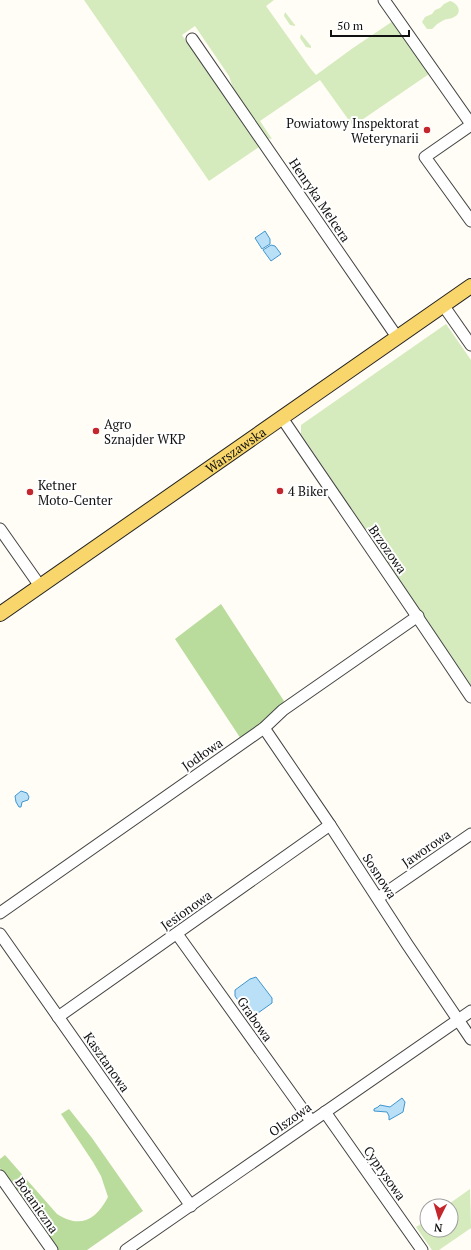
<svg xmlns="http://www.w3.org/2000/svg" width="471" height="1250" viewBox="0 0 471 1250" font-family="'PT Serif',serif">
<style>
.green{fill:#d5ebbd}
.forest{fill:#b9dc9c}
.water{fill:#b9e0f7;stroke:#3f96cf}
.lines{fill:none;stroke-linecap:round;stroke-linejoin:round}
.minor-casing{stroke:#444;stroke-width:13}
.major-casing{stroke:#222;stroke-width:16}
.minor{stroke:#fff;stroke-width:11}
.major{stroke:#f9d66b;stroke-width:14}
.poi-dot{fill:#c4262e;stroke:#fff;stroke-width:1.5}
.labels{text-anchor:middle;stroke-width:4;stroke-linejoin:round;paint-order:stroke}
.poi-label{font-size:13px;fill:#111;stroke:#fff;text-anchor:start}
.street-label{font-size:13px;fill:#111;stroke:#fff}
</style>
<rect width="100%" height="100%" fill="#fffdf5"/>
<!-- green -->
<g class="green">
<path d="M 84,0 L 274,0 L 266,6 L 310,68 L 316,75 L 353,48 L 393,21 L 429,74 L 353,126 L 320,80 L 260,121 L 272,139 L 266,138 L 234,91 L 229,76 L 195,26 L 182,35 L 259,147 L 209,181 Z"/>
<path d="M 450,1 C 458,3 463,13 454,17 C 451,19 451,18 448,19 C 445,19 442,21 439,23 C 436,24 435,27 432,29 L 427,29 L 422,22 L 425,17 L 432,14 L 435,10 L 440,8 L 444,4 Z"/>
<path d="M 285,12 L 295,25 L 295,26 L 290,25 L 284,16 Z"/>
<path d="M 301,34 L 311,46 L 311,48 L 306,47 L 300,38 Z"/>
<path d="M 446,324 L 471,360 L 471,685 L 301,434 L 301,425 Z"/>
<path d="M 470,1189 L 471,1228 L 439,1250 L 432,1250 L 416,1227 L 427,1220 L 427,1230 L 451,1230 L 451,1206 L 446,1206 Z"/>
</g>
<!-- forest -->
<g class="forest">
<path d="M 221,604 L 284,701 L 278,712 L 241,739 L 175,639 Z"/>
<path d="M 69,1109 L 92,1138 L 143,1211 L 87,1250 L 56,1250 L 10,1184 L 0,1168 L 0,1159 L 5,1155 L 57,1214 C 80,1229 96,1220 108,1197 L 101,1176 L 93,1162 L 61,1114 Z"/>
</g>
<!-- water -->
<g class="water">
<path d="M 265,231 L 270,239 L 270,244 L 262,249 L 255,238 Z"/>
<path d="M 271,245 L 275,246 L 281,254 L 271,261 L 263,250 Z"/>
<path d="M 21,791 L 27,793 L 29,797 L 28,800 L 22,802 L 21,807 L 19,807 L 16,802 L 15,796 Z"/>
<path d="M 256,977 L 272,998 L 272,1003 L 258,1013 L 251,1017 L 248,1015 L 235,996 L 235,990 L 250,979 Z"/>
<path d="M 402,1098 L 405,1102 L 403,1112 L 389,1120 L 389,1116 L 387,1112 L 374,1111 L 374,1109 L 378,1107 L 380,1105 L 390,1107 Z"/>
</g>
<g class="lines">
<defs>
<g id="minor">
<path d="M 384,0 L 471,124"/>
<path d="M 192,39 L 397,337"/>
<path d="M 471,125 L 425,157 L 471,221"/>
<path d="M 443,305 L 471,345"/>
<path d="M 282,418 C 345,511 409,603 471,697"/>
<path d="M 0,529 L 40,586"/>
<path d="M 264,728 L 330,825 L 407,944 L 471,1039"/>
<path d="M 378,898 L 471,834"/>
<path d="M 0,913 L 264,728 L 283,710 L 418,616"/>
<path d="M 0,934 L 191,1206"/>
<path d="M 177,934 L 311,1121"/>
<path d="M 58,1017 L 330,825"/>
<path d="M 325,1112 L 422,1250"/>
<path d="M 0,1176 L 52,1250"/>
<path d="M 126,1250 L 471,1011"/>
</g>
<g id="major">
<path id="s1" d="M 0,614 L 471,286"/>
</g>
</defs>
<!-- minor casing -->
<use href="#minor" class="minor-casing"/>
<!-- major casing -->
<use href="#major" class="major-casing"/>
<!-- minor -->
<use href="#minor" class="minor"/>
<!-- major -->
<use href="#major" class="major"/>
</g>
<!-- markers -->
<g class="poi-dot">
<circle cx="427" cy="130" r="4"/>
<circle cx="96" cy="431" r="4"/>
<circle cx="280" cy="491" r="4"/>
<circle cx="30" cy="492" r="4"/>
</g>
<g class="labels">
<!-- poi labels -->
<g class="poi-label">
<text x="419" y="128" text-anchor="end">Powiatowy Inspektorat<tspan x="419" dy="15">Weterynarii</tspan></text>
<text x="104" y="429">Agro<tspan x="104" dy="15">Sznajder WKP</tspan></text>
<text x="38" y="490">Ketner<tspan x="38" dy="15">Moto-Center</tspan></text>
<text x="288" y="496">4 Biker</text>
</g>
<!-- street labels -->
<g class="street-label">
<text transform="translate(320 200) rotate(56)" y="5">Henryka Melcera</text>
<text dy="5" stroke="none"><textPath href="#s1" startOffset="287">Warszawska</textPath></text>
<text transform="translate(388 549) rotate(55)" y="5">Brzozowa</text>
<text transform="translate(202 754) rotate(-35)" y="5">Jodłowa</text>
<text transform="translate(426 848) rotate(-34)" y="5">Jaworowa</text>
<text transform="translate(380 876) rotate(57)" y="5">Sosnowa</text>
<text transform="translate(186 910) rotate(-35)" y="5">Jesionowa</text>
<text transform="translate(255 1019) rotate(55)" y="5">Grabowa</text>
<text transform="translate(107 1062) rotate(55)" y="5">Kasztanowa</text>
<text transform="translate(290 1119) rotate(-35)" y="5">Olszowa</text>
<text transform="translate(385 1173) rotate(55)" y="5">Cyprysowa</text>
<text transform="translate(37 1205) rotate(55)" y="5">Botaniczna</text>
</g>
</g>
<!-- north arrow -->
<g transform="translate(439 1218) rotate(185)"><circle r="19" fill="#ffffff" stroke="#a0a0a0"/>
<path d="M0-3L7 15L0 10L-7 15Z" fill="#c4262e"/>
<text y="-6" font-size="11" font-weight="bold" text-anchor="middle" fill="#111111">N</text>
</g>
<!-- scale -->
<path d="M331 30v6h78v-6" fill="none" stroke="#111111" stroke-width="2"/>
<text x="337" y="30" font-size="12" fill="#111111" stroke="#ffffff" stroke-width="3" paint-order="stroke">50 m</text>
</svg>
